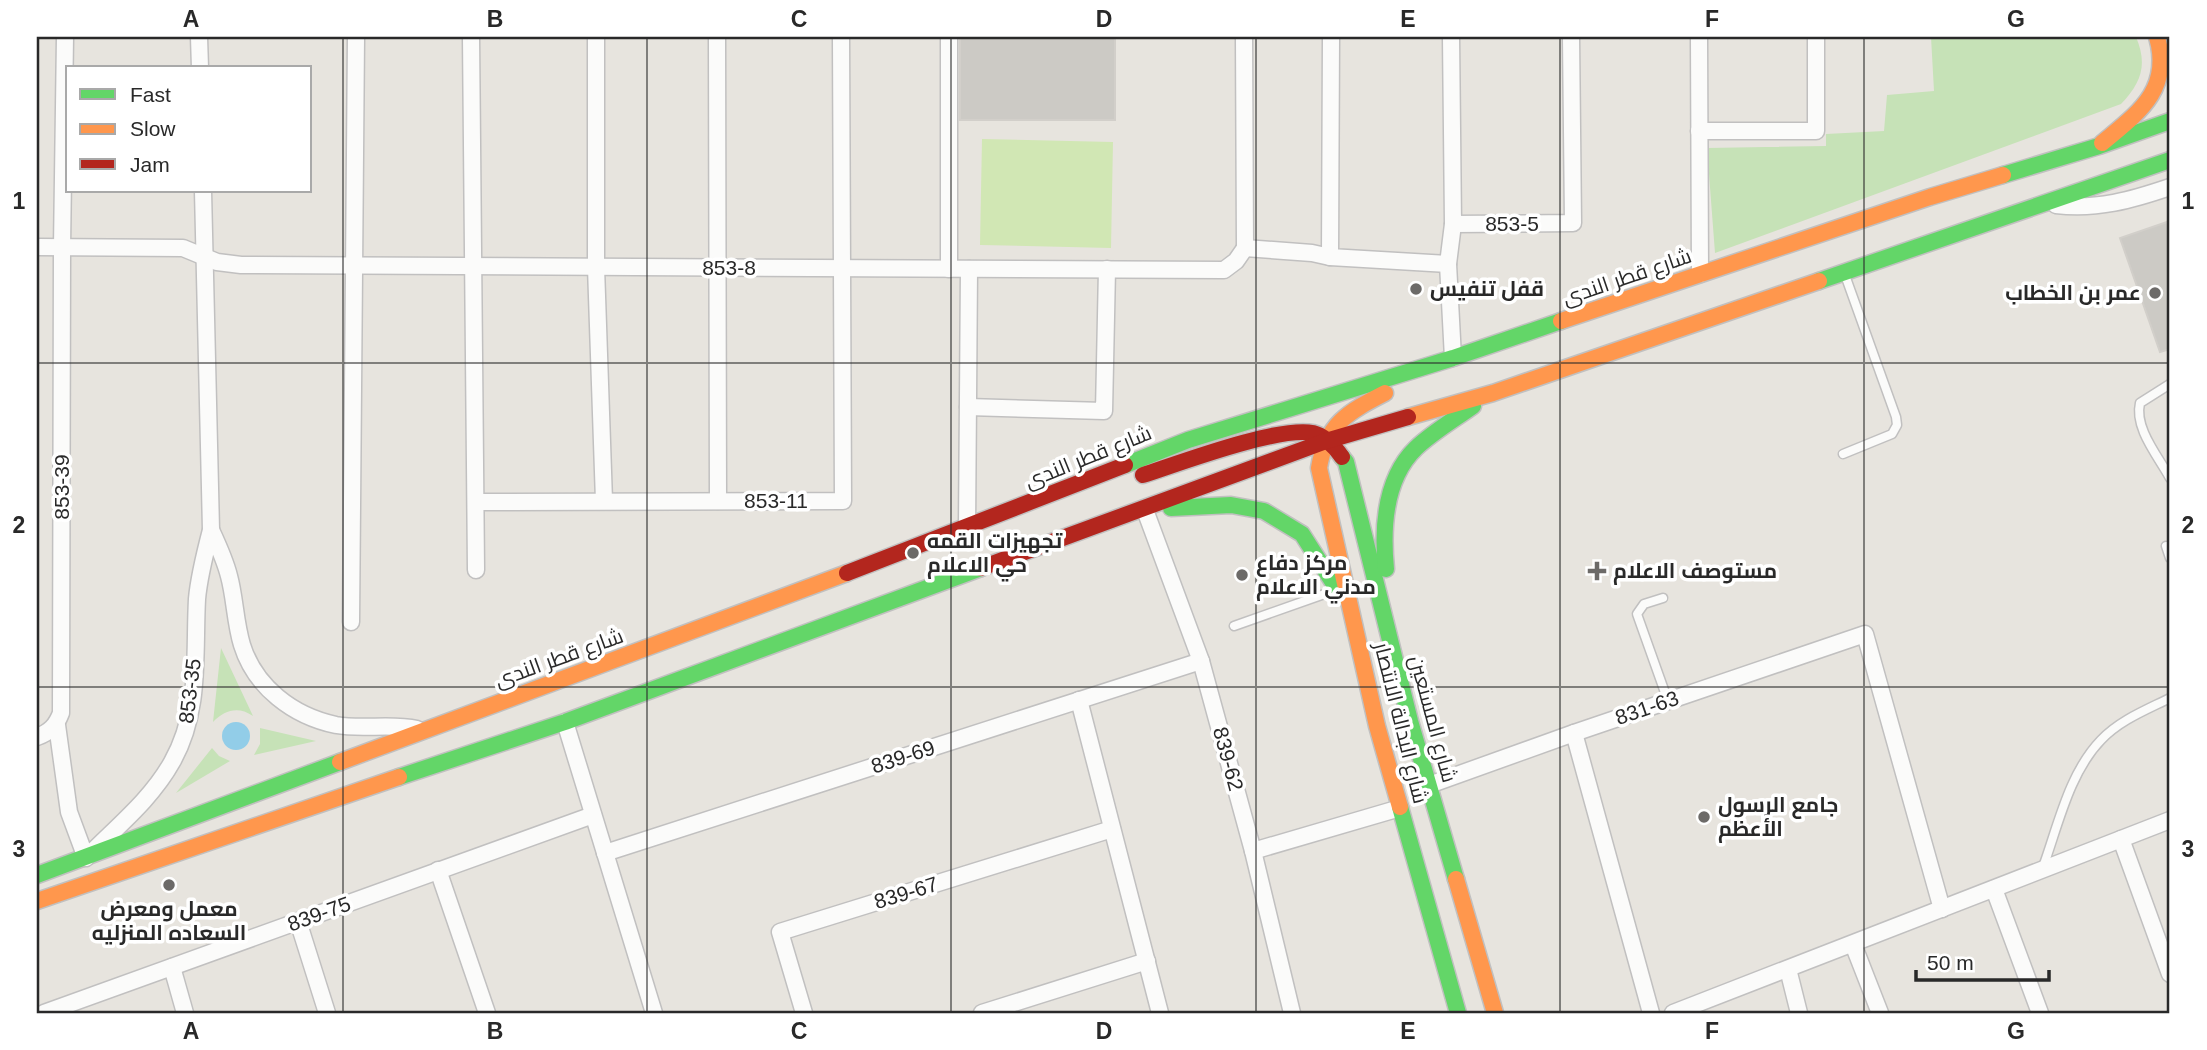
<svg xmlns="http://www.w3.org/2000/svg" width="2207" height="1050" viewBox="0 0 2207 1050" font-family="Arial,Cairo,sans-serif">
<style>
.green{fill:#c6e2b7}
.pitch{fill:#d1e7b4}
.water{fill:#92cde8}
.building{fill:#cccac5;stroke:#d2cfca;stroke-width:2}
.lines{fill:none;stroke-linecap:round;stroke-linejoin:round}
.lane-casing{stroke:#c1c0c0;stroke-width:11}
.street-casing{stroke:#c1c0c0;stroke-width:19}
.fast-casing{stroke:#c1c0c0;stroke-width:19}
.slow-casing{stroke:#c1c0c0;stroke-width:19}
.jam-casing{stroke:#c1c0c0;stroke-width:19}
.lane{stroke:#fbfbfa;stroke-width:8}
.street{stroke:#fbfbfa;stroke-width:16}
.fast{stroke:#63d668;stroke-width:16}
.slow{stroke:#ff974d;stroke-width:16}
.jam{stroke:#b3261e;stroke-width:16}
.grid{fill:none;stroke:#292929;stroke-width:2;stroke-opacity:0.55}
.poi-dot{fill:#6c6a68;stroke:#fff;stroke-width:2.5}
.labels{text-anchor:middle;stroke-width:7;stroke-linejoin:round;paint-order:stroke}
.street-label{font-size:21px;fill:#292929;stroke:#fff}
.poi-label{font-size:21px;font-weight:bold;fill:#292929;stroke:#fff;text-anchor:start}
.neatline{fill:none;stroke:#292929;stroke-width:2.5}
.grid-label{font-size:23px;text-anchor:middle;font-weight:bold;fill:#292929}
</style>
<rect width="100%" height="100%" fill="#e7e4de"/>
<!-- green -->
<g class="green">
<path d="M 1931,37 L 2136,37 C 2148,65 2141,83 2121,104 L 1715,253 L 1707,148 L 1826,146 L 1826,134 L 1884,131 L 1887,95 L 1934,91 Z"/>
<path d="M 221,648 L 253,716 C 238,706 225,710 213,722 Z"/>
<path d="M 260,728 L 316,741 L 254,755 L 260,744 Z"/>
<path d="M 212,748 L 219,756 L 230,761 L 176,793 Z"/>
</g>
<!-- pitch -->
<path class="pitch" d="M 982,139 L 1113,142 L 1111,248 L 980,245 Z"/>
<!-- water -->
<circle class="water" cx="236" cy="736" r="14"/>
<!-- building -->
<g class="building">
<rect x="960" y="37" width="155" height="83"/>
<path d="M 2170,221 L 2170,349 L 2160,352 L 2120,238 Z"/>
</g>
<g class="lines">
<defs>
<g id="lane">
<path d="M 2170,384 L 2140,403 C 2134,428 2158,456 2170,478"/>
<path d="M 1843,454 L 1892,434 L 1897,425 L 1896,417 L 1845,275"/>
<path d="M 2166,546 L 2170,558"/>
<path d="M 1663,598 L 1644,604 L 1637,614 L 1668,701"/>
<path d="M 1234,626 L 1333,591"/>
<path d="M 2043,867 C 2058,826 2069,773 2101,740 C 2120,720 2146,710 2170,698"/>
</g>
<g id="street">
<path d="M 199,37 L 200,68"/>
<path d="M 471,37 L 476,570"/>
<path d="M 596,37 L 596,267 L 604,501"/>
<path d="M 717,37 L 718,501"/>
<path d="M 949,37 L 949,269"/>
<path d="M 1244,37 L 1245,248"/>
<path d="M 1331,37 L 1330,257 L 1448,264 L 1453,224"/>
<path d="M 1451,37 L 1453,224 L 1573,223 L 1571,37"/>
<path d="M 1699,37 L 1700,274"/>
<path d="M 1699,131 L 1816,131 L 1816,37"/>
<path d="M 2056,205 C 2097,210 2132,200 2170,187"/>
<path d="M 37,247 L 183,248 L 217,262 L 241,265 L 1224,270 L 1236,261 L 1245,248"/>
<path d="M 1245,248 L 1312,253 L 1330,257"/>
<path d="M 1448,264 L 1453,358"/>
<path d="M 968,407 L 1104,411 L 1107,269"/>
<path d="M 476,502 L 843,501 L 841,37"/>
<path d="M 1145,510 L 1201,661 L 1253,851 L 1292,1013"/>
<path d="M 967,528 L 969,269"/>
<path d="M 211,530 C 218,545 225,560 229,576 C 235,598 235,622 242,645 C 255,687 293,716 336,725 C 363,730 390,723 417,729"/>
<path d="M 351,622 L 356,37"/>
<path d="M 1079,700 L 1160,1013"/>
<path d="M 565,722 L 654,1013"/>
<path d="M 57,725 L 69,812 L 86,858 C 115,828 151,800 172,762 C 201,711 194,655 197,599 C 199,576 205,553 211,530 L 203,191"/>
<path d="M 1574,733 L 1651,1013"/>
<path d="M 37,737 C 50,732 56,726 61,713 L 62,247 L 65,37"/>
<path d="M 1429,785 L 1574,733 L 1865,634 L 1942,909"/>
<path d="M 2121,839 L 2170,974"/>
<path d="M 1253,851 L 1400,808"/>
<path d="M 605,853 L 1201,661"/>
<path d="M 438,870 L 487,1013"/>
<path d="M 1994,889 L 2040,1013"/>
<path d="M 298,921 L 327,1013"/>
<path d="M 1853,944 L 1880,1013"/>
<path d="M 172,967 L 185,1013"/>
<path d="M 1788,969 L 1799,1013"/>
<path d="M 44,1013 L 593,815"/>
<path d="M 804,1013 L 780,932 L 1112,829"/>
<path d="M 982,1013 L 1147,961"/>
<path d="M 1673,1013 L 2170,820"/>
</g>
<g id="fast">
<path d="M 2003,175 L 2099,146 L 2170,121"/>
<path d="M 1819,281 L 2170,160"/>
<path d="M 1342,457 L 1346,462 L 1410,721 L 1456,879"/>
<path d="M 1125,465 L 1188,440 L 1453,358 L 1561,321"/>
<path d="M 1171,508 L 1231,505 L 1264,511 L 1302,534 L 1341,595"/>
<path d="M 1386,569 C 1382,528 1385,478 1416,448 C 1433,432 1455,419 1473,406"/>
<path d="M 399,777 L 565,722 L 981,568"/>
<path d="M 1400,807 L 1458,1013"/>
<path d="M 37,875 L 340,762"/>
</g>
<g id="slow">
<path d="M 2102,143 C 2138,113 2172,90 2157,37"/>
<path d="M 1561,321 L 1930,197 L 2003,175"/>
<path d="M 1385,393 C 1348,412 1326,424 1319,468 L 1377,726 L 1400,807"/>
<path d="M 1408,417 L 1493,393 L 1819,281"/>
<path d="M 340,762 L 847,573"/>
<path d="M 1456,879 L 1495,1013"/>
<path d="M 37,901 L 399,777"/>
</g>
<g id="jam">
<path d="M 1143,475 C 1180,463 1278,426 1313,433 C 1325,436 1335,447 1342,457"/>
<path d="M 981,568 L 1326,441 L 1408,417"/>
<path d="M 847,573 L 1125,465"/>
</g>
</defs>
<!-- lane casing -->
<use href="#lane" class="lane-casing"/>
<!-- street casing -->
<use href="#street" class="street-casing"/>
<!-- fast casing -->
<use href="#fast" class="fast-casing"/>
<!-- slow casing -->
<use href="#slow" class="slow-casing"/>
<!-- jam casing -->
<use href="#jam" class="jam-casing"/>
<!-- lane -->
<use href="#lane" class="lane"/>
<!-- street -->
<use href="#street" class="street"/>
<!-- fast -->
<use href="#fast" class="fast"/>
<!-- slow -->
<use href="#slow" class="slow"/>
<!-- jam -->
<use href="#jam" class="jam"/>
</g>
<!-- grid -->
<path class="grid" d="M 343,37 L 343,1013M 647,37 L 647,1013M 951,37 L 951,1013M 1256,37 L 1256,1013M 1560,37 L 1560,1013M 1864,37 L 1864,1013M 37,363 L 2170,363M 37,687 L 2170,687"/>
<!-- markers -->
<g class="poi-dot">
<circle cx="1416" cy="289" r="7"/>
<circle cx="2155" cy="293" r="7"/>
<circle cx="913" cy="553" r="7"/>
<path d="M1593.5 560.5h7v7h7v7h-7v7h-7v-7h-7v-7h7z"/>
<circle cx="1242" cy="575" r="7"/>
<circle cx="1704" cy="817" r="7"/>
<circle cx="169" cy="885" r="7"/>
</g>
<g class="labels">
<!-- street labels -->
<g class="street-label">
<text x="1512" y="231">853-5</text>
<text x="729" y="275">853-8</text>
<text transform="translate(1627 277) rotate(-19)" y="7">شارع قطر الندى</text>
<text transform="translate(1088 457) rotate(-22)" y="7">شارع قطر الندى</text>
<text transform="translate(62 487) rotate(-90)" y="7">853-39</text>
<text x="776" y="508">853-11</text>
<text transform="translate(559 658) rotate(-20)" y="7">شارع قطر الندى</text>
<text transform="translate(190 691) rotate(-83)" y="7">853-35</text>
<text transform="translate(1647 708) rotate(-19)" y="7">831-63</text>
<text transform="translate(1433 719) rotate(75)" y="7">شارع المستعين</text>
<text transform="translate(1401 723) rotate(76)" y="7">شارع البدالة الانتصار</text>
<text transform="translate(903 757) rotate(-18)" y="7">839-69</text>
<text transform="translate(1228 759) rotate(75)" y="7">839-62</text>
<text transform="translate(906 893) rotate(-17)" y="7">839-67</text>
<text transform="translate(319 914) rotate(-20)" y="7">839-75</text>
</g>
<!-- poi labels -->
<g class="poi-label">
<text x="1430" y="296">قفل تنفيس</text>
<text x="2141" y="300" text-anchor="end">عمر بن الخطاب</text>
<text x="927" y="548">تجهيزات القمه<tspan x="927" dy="24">حي الاعلام</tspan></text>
<text x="1256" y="570">مركز دفاع<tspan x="1256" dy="24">مدني الاعلام</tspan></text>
<text x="1613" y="578">مستوصف الاعلام</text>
<text x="1718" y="812">جامع الرسول<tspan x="1718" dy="24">الأعظم</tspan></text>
<text x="169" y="916" text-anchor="middle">معمل ومعرض<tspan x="169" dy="24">السعاده المنزليه</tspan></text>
</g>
</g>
<!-- border -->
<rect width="2207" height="1050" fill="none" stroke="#ffffff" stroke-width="77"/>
<!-- legend -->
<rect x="66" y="66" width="245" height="126" fill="#ffffff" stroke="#a9a9a9" stroke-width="2"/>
<rect x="80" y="89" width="35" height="10" fill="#63d668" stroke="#a9a9a9" stroke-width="2"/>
<text x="130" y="102" font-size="21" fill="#292929">Fast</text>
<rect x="80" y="124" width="35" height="10" fill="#ff974d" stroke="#a9a9a9" stroke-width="2"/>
<text x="130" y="136" font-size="21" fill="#292929">Slow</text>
<rect x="80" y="159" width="35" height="10" fill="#b3261e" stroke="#a9a9a9" stroke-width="2"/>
<text x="130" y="172" font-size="21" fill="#292929">Jam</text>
<!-- scale -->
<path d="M1916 970v10h133v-10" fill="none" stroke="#292929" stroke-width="3.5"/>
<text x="1927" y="970" font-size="21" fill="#292929" stroke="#ffffff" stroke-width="5" paint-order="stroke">50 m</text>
<rect x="38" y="38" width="2130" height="974" class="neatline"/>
<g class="grid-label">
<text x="191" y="27">A</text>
<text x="495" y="27">B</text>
<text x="799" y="27">C</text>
<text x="1104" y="27">D</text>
<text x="1408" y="27">E</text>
<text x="1712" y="27">F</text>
<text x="2016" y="27">G</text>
<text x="19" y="209">1</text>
<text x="2188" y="209">1</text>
<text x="19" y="533">2</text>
<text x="2188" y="533">2</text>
<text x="19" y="857">3</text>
<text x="2188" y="857">3</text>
<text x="191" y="1039">A</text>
<text x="495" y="1039">B</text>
<text x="799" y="1039">C</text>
<text x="1104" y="1039">D</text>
<text x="1408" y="1039">E</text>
<text x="1712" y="1039">F</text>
<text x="2016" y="1039">G</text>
</g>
</svg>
